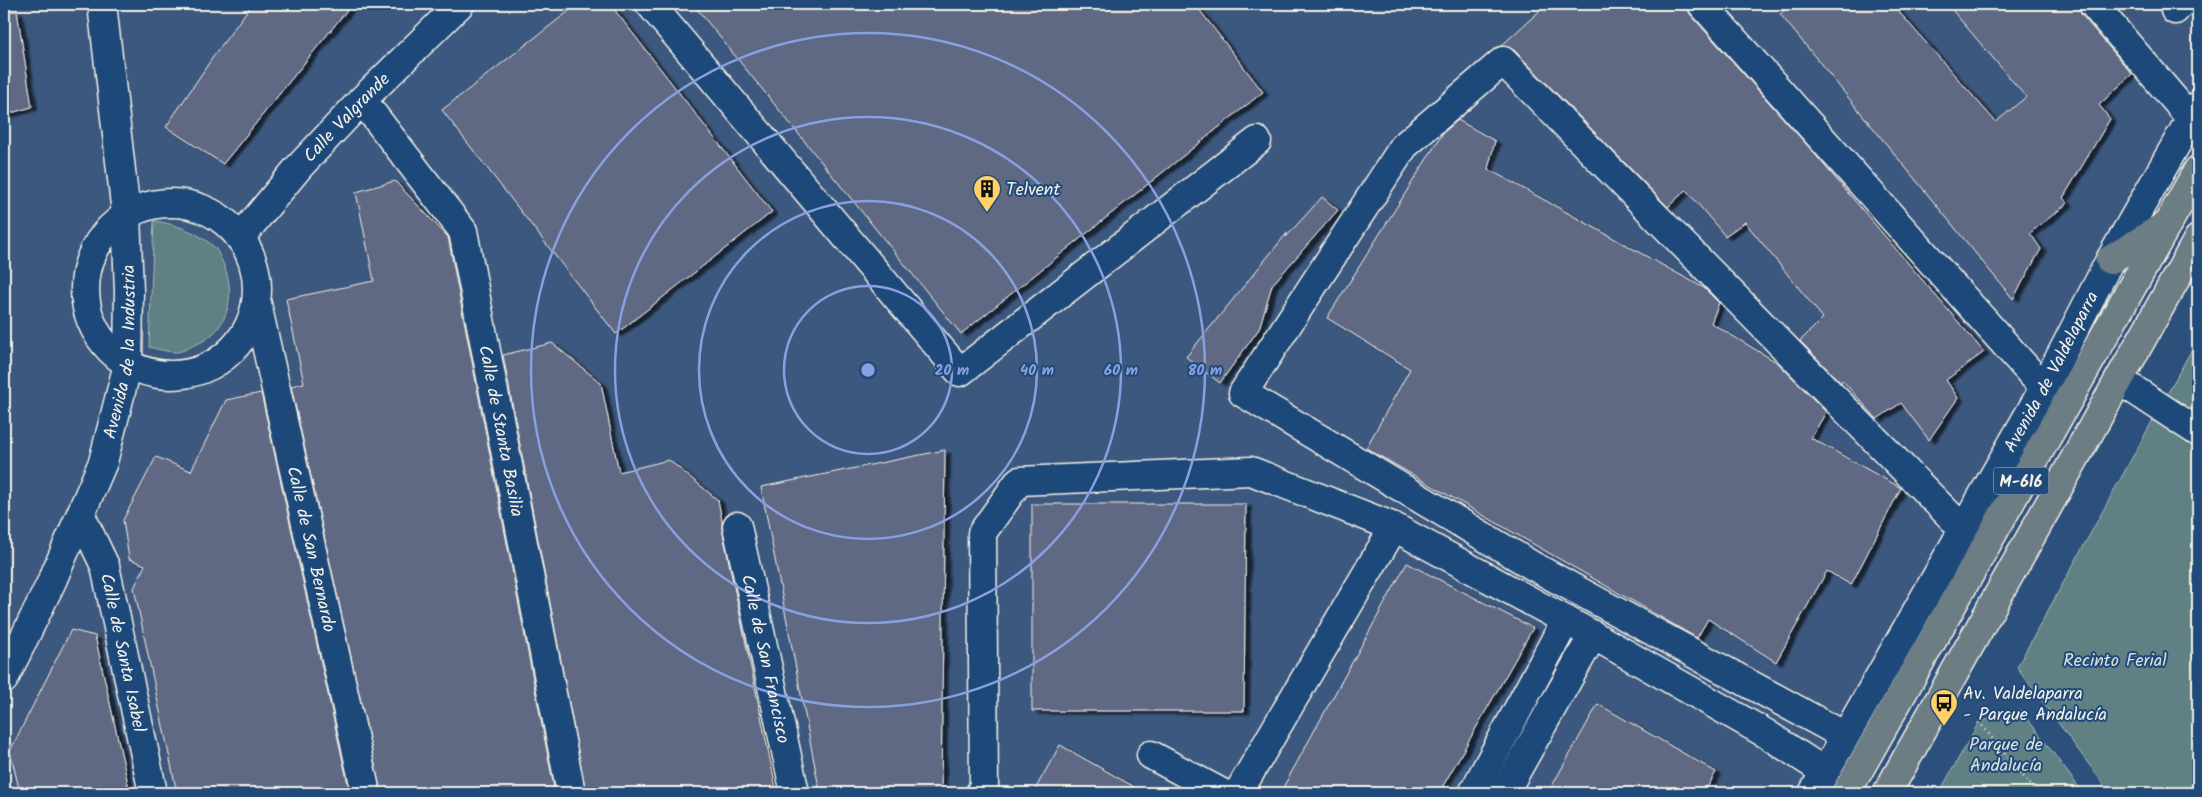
<svg xmlns="http://www.w3.org/2000/svg" width="2202" height="797" viewBox="0 0 2202 797" font-family="Kalam,sans-serif">
<style>
.built{fill:#3c587e}
.green{fill:#608084;stroke:#aab8b6}
.building{fill:#616984;stroke:#f4f1e8;filter:url(#shadow)}
.lines{fill:none;stroke-linecap:round;stroke-linejoin:round}
.minor-casing{stroke:#f4f1e8;stroke-width:31}
.highway-casing{stroke:#f4f1e8;stroke-width:31}
.path{stroke:#f4f1e8;stroke-width:3;stroke-dasharray:1 4;stroke-linecap:butt}
.minor{stroke:#1f4a7a;stroke-width:28}
.highway{stroke:#6d7d84;stroke-width:28}
.ring{fill:none;stroke:#88a0e0;stroke-width:2.5}
.labels{text-anchor:middle;stroke-width:4;stroke-linejoin:round;paint-order:stroke}
.shield{fill:#1f4a7a;stroke:#b4bfc7;stroke-width:1}
.shield-label{font-size:16px;font-weight:bold;fill:#f4f1e8}
.street-label{font-size:18px;fill:#f4f1e8;stroke:#1f4a7a}
.poi-label{font-size:18px;fill:#f4f1e8;stroke:#1f4a7a;text-anchor:start}
.park-label{font-size:18px;fill:#dee0d9;stroke:#1f4a7a}
.centre{fill:#88a0e0;stroke:#1f4a7a;stroke-width:2.5}
.ring-label{font-size:15px;text-anchor:middle;font-weight:bold;fill:#88a0e0;stroke:#1f4a7a;stroke-width:4;stroke-linejoin:round;paint-order:stroke}
</style>
<defs>
<filter id="shadow"><feDropShadow dx="5.5" dy="3" stdDeviation="1" flood-color="#0009"/></filter>
</defs>
<rect width="100%" height="100%" fill="#2c507c"/>
<filter id="ink" filterUnits="userSpaceOnUse"><feTurbulence type="fractalNoise" baseFrequency=".02" numOctaves="2"/><feDisplacementMap in="SourceGraphic" scale="10" xChannelSelector="R" yChannelSelector="G"/><feConvolveMatrix kernelMatrix="1 2 1 2 8 2 1 2 1" color-interpolation-filters="sRGB"/></filter>
<g filter="url(#ink)">
<!-- built -->
<path class="built" d="M 4,4 L 2198,4 L 2198,90 L 1827,793 L 4,793 Z"/>
<!-- green -->
<g class="green">
<path d="M 154,221 C 176,224 197,232 213,246 C 217,249 219,255 221,259 C 237,289 231,330 197,344 C 191,346 183,352 176,352 C 167,352 158,349 149,347 Z"/>
<path d="M 2198,338 L 2198,793 L 2110,793 L 2017,667 Z"/>
<path d="M 2021,710 L 2083,793 L 1939,793 L 1979,722 Z"/>
</g>
<!-- building -->
<g class="building">
<path d="M 252,4 L 352,4 L 223,164 L 166,127 L 213,57 Z"/>
<path d="M 578,4 L 610,4 L 772,212 L 616,334 L 442,110 Z"/>
<path d="M 693,4 L 1195,4 L 1263,92 L 961,334 Z"/>
<path d="M 1547,4 L 1686,4 L 1690,14 L 1807,145 L 1984,352 L 1946,380 L 1958,398 L 1929,440 L 1901,403 L 1877,419 L 1842,380 L 1841,383 L 1800,341 L 1823,318 L 1745,222 L 1725,236 L 1686,190 L 1668,207 L 1514,50 L 1501,46 Z"/>
<path d="M 1792,4 L 1892,4 L 1996,122 L 2026,97 L 1947,4 L 2078,4 L 2081,14 L 2132,74 L 2099,105 L 2110,119 L 2063,198 L 2068,203 L 2030,233 L 2041,249 L 2013,299 L 1780,14 Z"/>
<path d="M 17,11 L 32,107 L 4,115 L 4,12 Z"/>
<path d="M 1458,120 L 1495,141 L 1488,169 L 1704,288 L 1719,303 L 1711,323 L 1778,363 L 1826,412 L 1811,438 L 1901,488 L 1851,585 L 1827,571 L 1776,662 L 1708,619 L 1697,638 L 1366,448 L 1410,369 L 1327,318 L 1443,133 Z"/>
<path d="M 395,181 L 448,237 L 555,793 L 381,793 L 291,386 L 304,383 L 286,299 L 374,281 L 356,192 Z"/>
<path d="M 1322,197 L 1338,210 L 1272,285 L 1259,329 L 1220,383 L 1186,357 L 1287,233 L 1286,237 Z"/>
<path d="M 552,343 L 601,383 L 619,472 L 669,460 L 718,500 L 722,521 L 722,529 L 777,793 L 586,793 L 503,355 Z"/>
<path d="M 261,393 L 350,793 L 177,793 L 134,588 L 145,565 L 129,559 L 123,520 L 156,457 L 191,471 L 226,400 Z"/>
<path d="M 945,450 L 941,793 L 820,793 L 761,487 Z"/>
<path d="M 1032,504 L 1246,504 L 1244,711 L 1032,711 Z"/>
<path d="M 1407,563 L 1533,628 L 1439,793 L 1280,793 Z"/>
<path d="M 71,630 L 95,636 L 130,793 L 20,793 L 10,751 Z"/>
<path d="M 1598,704 L 1716,772 L 1704,793 L 1548,793 Z"/>
<path d="M 1060,745 L 1145,793 L 1033,793 Z"/>
</g>
<g class="lines">
<defs>
<g id="minor">
<path d="M 650,4 L 960,372 L 1257,141"/>
<path d="M 1702,4 L 2044,388"/>
<path d="M 2093,4 L 2198,127"/>
<path d="M 2175,10 L 2180,4"/>
<path id="s1" d="M 362,100 L 463,231 L 571,793"/>
<circle cx="171" cy="289" r="86"/>
<path id="s2" d="M 240,238 L 298,168 L 362,100 L 460,4"/>
<path id="s3" d="M 257,304 L 366,793"/>
<path d="M 2119,380 L 2198,432"/>
<path id="s4" d="M 81,516 L 105,566 L 153,793"/>
<path id="s5" d="M 737,526 L 795,793"/>
<path id="s6" d="M 4,679 L 52,581 L 103,462 L 128,364 L 129,291 L 126,214 L 102,4"/>
<path d="M 1845,736 L 1533,566 L 1243,393 L 1404,146 L 1503,61 L 1963,529"/>
<path d="M 1151,755 L 1222,793"/>
<path d="M 980,793 L 984,786 L 982,533 L 1019,481 L 1251,471 L 1394,527 L 1593,635 L 1765,733 L 1825,772"/>
<path d="M 1238,793 L 1394,527"/>
<path d="M 1473,793 L 1566,620"/>
<path d="M 1504,793 L 1593,635"/>
<path id="s7" d="M 1813,793 L 2044,388 L 2110,260 L 2198,106"/>
</g>
<g id="highway">
<path d="M 2110,260 L 2163,227"/>
<path d="M 1846,793 L 2198,170"/>
<path d="M 1887,793 L 2198,239"/>
</g>
</defs>
<!-- minor casing -->
<use href="#minor" class="minor-casing"/>
<!-- highway casing -->
<use href="#highway" class="highway-casing"/>
<!-- path -->
<path class="path" d="M 1979,722 L 2037,793"/>
<!-- minor -->
<use href="#minor" class="minor"/>
<!-- highway -->
<use href="#highway" class="highway"/>
</g>
</g>
<!-- distance rings -->
<g class="ring">
<circle cx="868" cy="370" r="84"/>
<circle cx="868" cy="370" r="169"/>
<circle cx="868" cy="370" r="253"/>
<circle cx="868" cy="370" r="337"/>
</g>
<!-- icons -->
<defs>
<symbol id="building-pin" viewBox="-11 -11 22 30"><path d="M0 17L-7.5 6A9.5 9.5 0 1 1 7.5 6Z" fill="#ffd166" stroke="#1f4a7a"/><path d="M-4-6H4V6H1V3H-1V6H-4ZM-2.5-4.3h1.7v1.8h-1.7ZM.8-4.3h1.7v1.8H.8ZM-2.5-1h1.7V.8h-1.7ZM.8-1h1.7V.8H.8Z" fill="#111"/></symbol>
<symbol id="bus-pin" viewBox="-11 -11 22 30"><path d="M0 17L-7.5 6A9.5 9.5 0 1 1 7.5 6Z" fill="#ffd166" stroke="#1f4a7a"/><path d="M-5-6H5V4H4V6H2V4H-2V6H-4V4H-5ZM-3.5-4V0h7V-4ZM-3.5 1.2v1.5H-2V1.2ZM2 1.2v1.5H3.5V1.2Z" fill="#111"/></symbol>
</defs>
<g fill-rule="evenodd">
<use href="#building-pin" x="971" y="173" width="32" height="43"/>
<use href="#bus-pin" x="1928" y="687" width="32" height="43"/>
</g>
<g class="labels">
<!-- shield labels -->
<rect class="shield" x="1993.5" y="467.5" width="55" height="27" rx="4"/>
<g class="shield-label">
<text x="2021" y="487">M-616</text>
</g>
<!-- street labels -->
<g class="street-label">
<text dy="6" stroke="none"><textPath href="#s2" startOffset="161">Calle Valgrande</textPath></text>
<text dy="6" stroke="none"><textPath href="#s6" startOffset="351">Avenida de la Industria</textPath></text>
<text dy="6" stroke="none"><textPath href="#s7" startOffset="484">Avenida de Valdelaparra</textPath></text>
<text dy="6" stroke="none"><textPath href="#s1" startOffset="369">Calle de Stanta Basilia</textPath></text>
<text dy="6" stroke="none"><textPath href="#s3" startOffset="251">Calle de San Bernardo</textPath></text>
<text dy="6" stroke="none"><textPath href="#s4" startOffset="144">Calle de Santa Isabel</textPath></text>
<text dy="6" stroke="none"><textPath href="#s5" startOffset="136">Calle de San Francisco</textPath></text>
</g>
<!-- poi labels -->
<g class="poi-label">
<text x="1006" y="195">Telvent</text>
<text x="1963" y="699">Av. Valdelaparra<tspan x="1963" dy="21">- Parque Andalucía</tspan></text>
</g>
<!-- park labels -->
<g class="park-label">
<text x="2115" y="666">Recinto Ferial</text>
<text x="2006" y="750">Parque de<tspan x="2006" dy="21">Andalucía</tspan></text>
</g>
</g>
<circle cx="868" cy="370" r="8" class="centre"/>
<g class="ring-label">
<text x="952" y="375">20 m</text>
<text x="1037" y="375">40 m</text>
<text x="1121" y="375">60 m</text>
<text x="1205" y="375">80 m</text>
</g>
<!-- margin -->
<rect width="2202" height="797" fill="none" stroke="#1f4a7a" stroke-width="20"/>
<rect x="10" y="10" width="2182" height="777" fill="none" stroke="#f4f1e8" stroke-width="2" filter="url(#ink)"/>
</svg>
